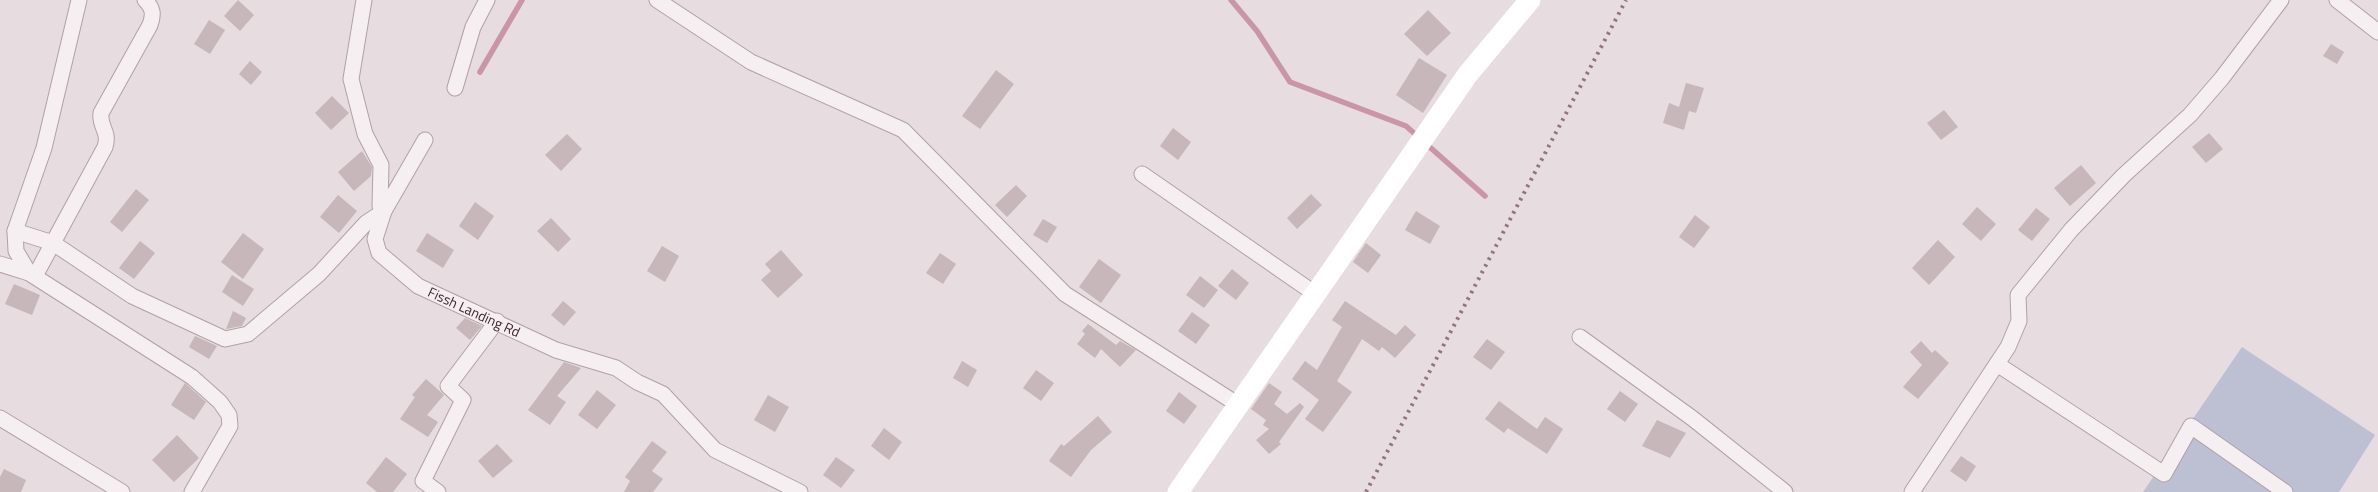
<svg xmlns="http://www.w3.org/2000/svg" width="2378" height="492" viewBox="0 0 2378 492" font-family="'Titillium Web',sans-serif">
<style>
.green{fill:#bdbfd2}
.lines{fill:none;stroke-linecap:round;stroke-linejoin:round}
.stream{stroke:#ca95a8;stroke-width:5.5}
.building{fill:#c7b6ba}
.minor-casing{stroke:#b1a1a5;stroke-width:17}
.minor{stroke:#f5eff1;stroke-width:15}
.secondary{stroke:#fff;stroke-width:21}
.rail{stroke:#92757c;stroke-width:4;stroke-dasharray:2.5 5;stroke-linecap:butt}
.labels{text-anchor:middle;stroke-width:4.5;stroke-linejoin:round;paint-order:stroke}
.street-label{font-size:14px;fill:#3e252b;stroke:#f5ecee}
</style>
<rect width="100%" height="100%" fill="#e7dcdf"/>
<!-- green -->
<path class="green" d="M 2242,347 L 2375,435 L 2339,492 L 2143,492 Z"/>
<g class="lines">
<!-- stream -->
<g class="stream">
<path d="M 1231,0 L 1257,31 L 1290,82 L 1406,126 L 1485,196"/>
<path d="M 480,72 L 522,0"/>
</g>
</g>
<!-- building -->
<g class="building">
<path d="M 238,0 L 254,15 L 240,31 L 224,16 Z"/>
<path d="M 1428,10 L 1451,33 L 1427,56 L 1404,34 Z"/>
<path d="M 209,20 L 225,30 L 210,54 L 194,44 Z"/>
<path d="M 2331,44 L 2344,52 L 2337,64 L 2323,56 Z"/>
<path d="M 1419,58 L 1447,75 L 1423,113 L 1396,95 Z"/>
<path d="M 250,61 L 262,72 L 251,85 L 239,74 Z"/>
<path d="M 996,70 L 1014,84 L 980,129 L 962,116 Z"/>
<path d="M 1686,83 L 1704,88 L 1696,113 L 1689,111 L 1684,130 L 1663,123 L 1669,103 L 1679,107 Z"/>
<path d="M 332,96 L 349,113 L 331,130 L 315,113 Z"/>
<path d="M 1944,110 L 1958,127 L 1941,140 L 1927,123 Z"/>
<path d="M 1173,128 L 1191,142 L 1178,160 L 1160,146 Z"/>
<path d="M 2209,133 L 2223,149 L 2206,163 L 2192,147 Z"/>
<path d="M 567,134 L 582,149 L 561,171 L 545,155 Z"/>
<path d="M 362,151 L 372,167 L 371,176 L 354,191 L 338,172 Z"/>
<path d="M 2081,165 L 2096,183 L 2070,206 L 2054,188 Z"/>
<path d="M 1016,185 L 1027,196 L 1007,217 L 995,205 Z"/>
<path d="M 136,189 L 149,200 L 122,232 L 110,222 Z"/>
<path d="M 1311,194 L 1322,205 L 1297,229 L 1287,218 Z"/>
<path d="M 338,195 L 357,211 L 339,233 L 320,217 Z"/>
<path d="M 475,202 L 494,216 L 478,240 L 459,226 Z"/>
<path d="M 1977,207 L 1996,224 L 1981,241 L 1962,224 Z"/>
<path d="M 2036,208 L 2050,219 L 2032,241 L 2018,230 Z"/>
<path d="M 1416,211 L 1440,226 L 1430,244 L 1405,230 Z"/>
<path d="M 1695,215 L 1710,227 L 1694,248 L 1679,237 Z"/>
<path d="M 551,218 L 571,239 L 558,252 L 537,231 Z"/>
<path d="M 1043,219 L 1057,227 L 1047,243 L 1033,235 Z"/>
<path d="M 243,233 L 264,249 L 243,279 L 221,262 Z"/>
<path d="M 427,233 L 454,250 L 443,268 L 416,251 Z"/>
<path d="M 1938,240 L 1955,257 L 1929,285 L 1912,268 Z"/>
<path d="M 140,241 L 155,253 L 134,279 L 119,268 Z"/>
<path d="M 1366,243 L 1381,255 L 1368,273 L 1353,262 Z"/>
<path d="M 662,246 L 679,256 L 665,282 L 647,271 Z"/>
<path d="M 781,250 L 803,275 L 778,298 L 761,280 L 771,271 L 765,264 Z"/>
<path d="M 940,253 L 956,264 L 943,284 L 926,273 Z"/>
<path d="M 1099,259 L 1121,275 L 1101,303 L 1079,287 Z"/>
<path d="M 1232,269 L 1249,283 L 1236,300 L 1218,286 Z"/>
<path d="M 232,275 L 254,289 L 243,306 L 222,292 Z"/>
<path d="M 1200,276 L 1218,290 L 1204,308 L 1186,295 Z"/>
<path d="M 14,284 L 40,295 L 32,315 L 5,304 Z"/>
<path d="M 563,301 L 576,312 L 564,326 L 551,315 Z"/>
<path d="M 1345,301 L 1396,335 L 1405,325 L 1416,335 L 1395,358 L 1382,347 L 1379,351 L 1362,339 L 1337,381 L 1352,392 L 1323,432 L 1305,419 L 1319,400 L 1292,379 L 1305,361 L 1317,370 L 1342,327 L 1332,320 Z"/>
<path d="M 233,311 L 246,318 L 242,326 L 226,329 Z"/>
<path d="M 1192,312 L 1210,325 L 1196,344 L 1178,331 Z"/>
<path d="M 465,318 L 482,326 L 470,340 L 456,328 Z"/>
<path d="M 1088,324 L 1116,345 L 1120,341 L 1136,350 L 1120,367 L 1101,349 L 1095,358 L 1077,344 L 1085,334 L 1082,331 Z"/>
<path d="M 195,336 L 217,346 L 209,359 L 189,347 Z"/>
<path d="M 1487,339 L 1505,352 L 1491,370 L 1473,357 Z"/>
<path d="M 1921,341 L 1932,353 L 1935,350 L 1949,363 L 1918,399 L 1903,387 L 1922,365 L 1910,352 Z"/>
<path d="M 962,361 L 977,370 L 968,387 L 953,378 Z"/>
<path d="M 564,362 L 581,368 L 557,396 L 566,402 L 550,425 L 528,410 Z"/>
<path d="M 1036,370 L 1054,383 L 1041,401 L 1023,388 Z"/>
<path d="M 426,379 L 444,395 L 427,415 L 438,422 L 428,437 L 400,419 L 415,397 L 412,395 Z"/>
<path d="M 185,383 L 206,402 L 194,420 L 171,405 Z"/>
<path d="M 1269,383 L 1282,392 L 1274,404 L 1287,414 L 1300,403 L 1304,407 L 1279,442 L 1281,444 L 1269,454 L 1256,440 L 1269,429 L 1263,425 L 1266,420 L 1251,409 Z"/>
<path d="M 597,390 L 616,405 L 597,429 L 578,415 Z"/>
<path d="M 1620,391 L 1638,404 L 1625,422 L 1607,409 Z"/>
<path d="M 1179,392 L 1197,406 L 1184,424 L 1166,411 Z"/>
<path d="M 768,395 L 789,407 L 775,432 L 754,420 Z"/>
<path d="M 1499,401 L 1537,429 L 1545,417 L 1563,429 L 1547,454 L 1508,428 L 1504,433 L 1485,419 Z"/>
<path d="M 1098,416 L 1112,432 L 1091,450 L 1071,477 L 1049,461 L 1061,444 L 1064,446 Z"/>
<path d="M 1657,420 L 1686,433 L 1670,458 L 1642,446 Z"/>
<path d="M 884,428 L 902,442 L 889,460 L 871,446 Z"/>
<path d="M 177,435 L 199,458 L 174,482 L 152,460 Z"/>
<path d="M 652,441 L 667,452 L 652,471 L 663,479 L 653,492 L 624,492 L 630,481 L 625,477 Z"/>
<path d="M 497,444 L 513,461 L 493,478 L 478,461 Z"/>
<path d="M 1961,456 L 1976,466 L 1966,482 L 1950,471 Z"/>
<path d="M 386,457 L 407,474 L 393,492 L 377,492 L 366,483 Z"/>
<path d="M 836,457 L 855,470 L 841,488 L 823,475 Z"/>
<path d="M 4,469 L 26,480 L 21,492 L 0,492 L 0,477 Z"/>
</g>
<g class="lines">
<defs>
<g id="minor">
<path d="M 79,0 L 44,148 L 15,231 L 16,251 L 29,273 L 192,377 L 220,402 L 229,415 L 230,426 L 192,492"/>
<path id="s1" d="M 364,0 L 351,79 L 365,134 L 381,165 L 380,206 L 384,211 L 375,239 L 379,253 L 418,286 L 556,350 L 616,368 L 637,382 L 663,394 L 715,450 L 800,492"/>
<path d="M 657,0 L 751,62 L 903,130 L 1065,294 L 1237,404"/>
<path d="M 2337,0 L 2378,32"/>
<path d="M 455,88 L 473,27 L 487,0"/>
<path d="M 1142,174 L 1314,293"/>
<path d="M 15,231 L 53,243 L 132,296 L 225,339 L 248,334 L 319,274 L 366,223 L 384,211 L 425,140"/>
<path d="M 0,264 L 29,273"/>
<path d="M 35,276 L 105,147 C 110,131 99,127 101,113 L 150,25 C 154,14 153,8 145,0"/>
<path d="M 1580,337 L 1692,418 L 1785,492"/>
<path d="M 1997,364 L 2164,474 L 2191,426 L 2285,492"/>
<path d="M 0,418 L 122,492"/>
<path d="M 438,492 L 423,481 L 463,400 L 448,386 L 497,321"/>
<path d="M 1912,492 L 2008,347 L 2019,321 L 2018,295 L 2071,230 L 2124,175 L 2190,115 L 2222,78 L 2281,0"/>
</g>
</defs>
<!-- minor casing -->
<use href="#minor" class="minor-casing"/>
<!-- minor -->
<use href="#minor" class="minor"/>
<!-- secondary -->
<path class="secondary" d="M 1178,492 L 1468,74 L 1530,0"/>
<!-- rail -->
<path class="rail" d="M 1366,492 L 1626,0"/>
</g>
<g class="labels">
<!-- street labels -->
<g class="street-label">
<text dy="5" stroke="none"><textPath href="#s1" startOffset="376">Fissh Landing Rd</textPath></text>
</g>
</g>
</svg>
